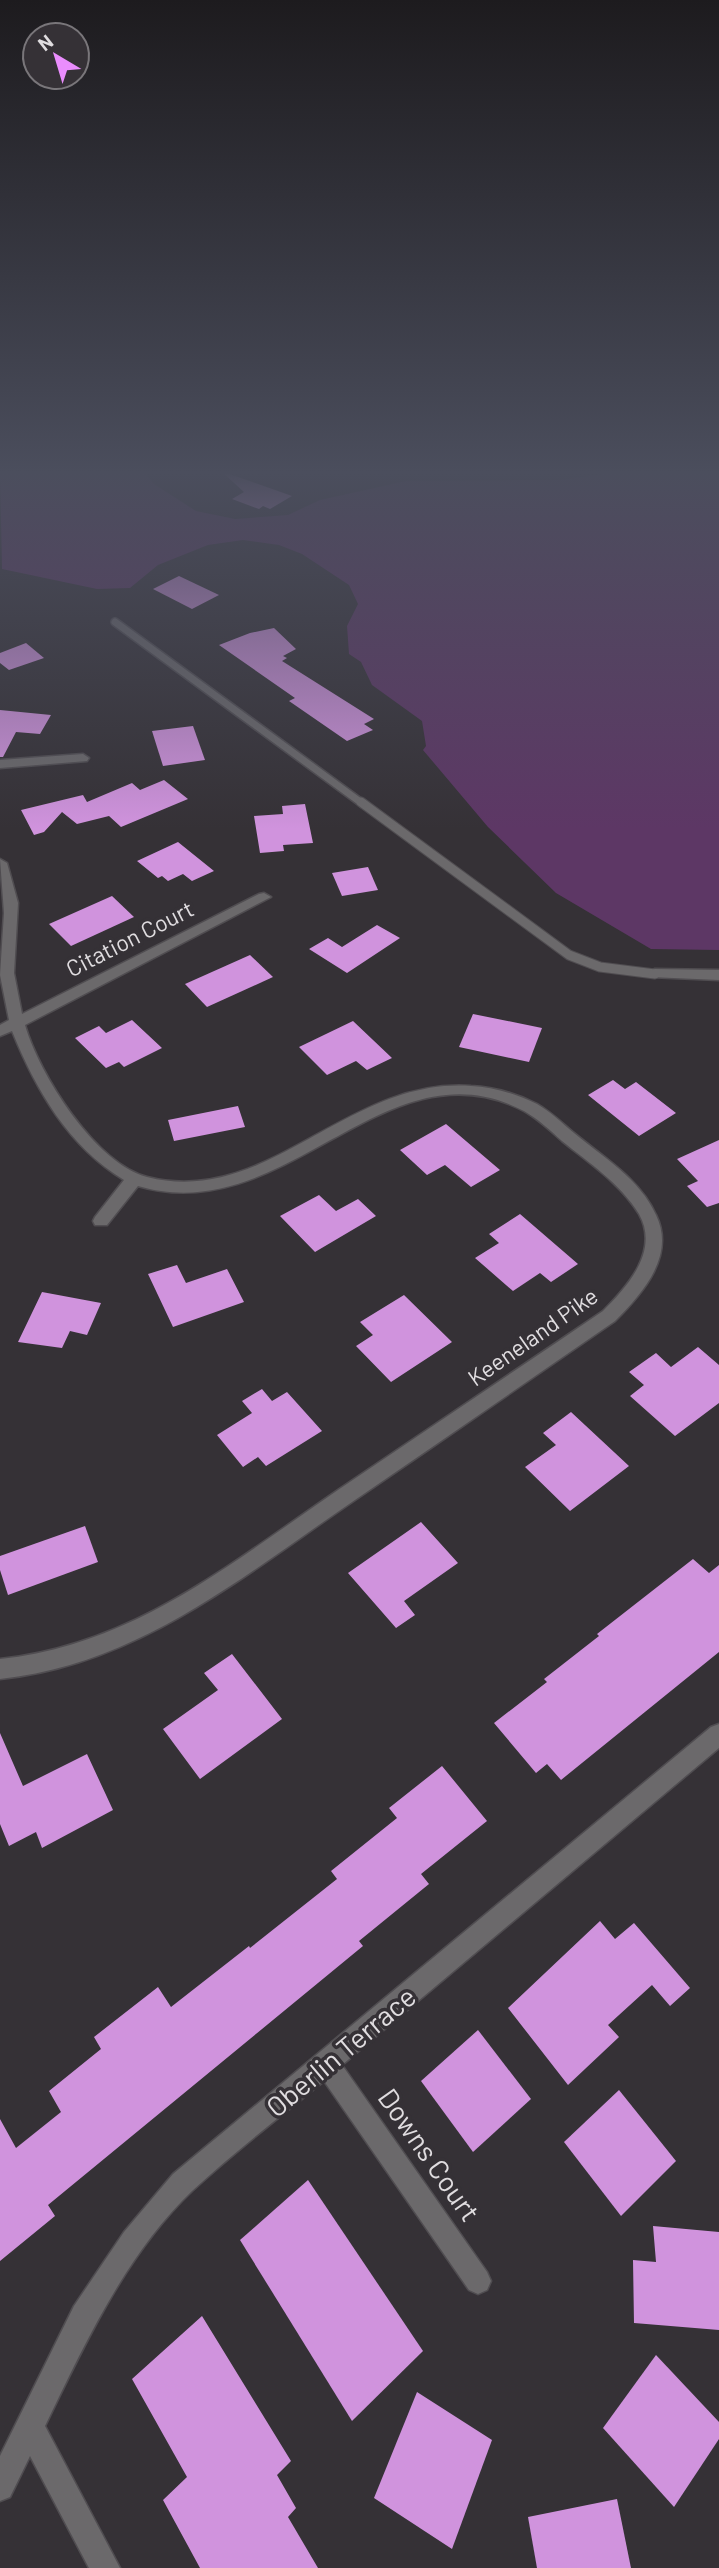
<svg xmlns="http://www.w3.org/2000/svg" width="719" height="2568" viewBox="0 0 719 2568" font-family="Barlow,sans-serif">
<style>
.green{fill:#5d3765}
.building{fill:#d093dd}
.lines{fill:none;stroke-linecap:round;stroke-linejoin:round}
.service-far1-casing{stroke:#504d51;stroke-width:10}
.service-casing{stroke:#504d51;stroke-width:11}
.minor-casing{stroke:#504d51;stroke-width:3}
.service-far1{stroke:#6b696b;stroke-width:7}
.service{stroke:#6b696b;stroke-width:9}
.minor{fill:#6b696b;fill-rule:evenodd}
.labels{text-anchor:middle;stroke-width:7;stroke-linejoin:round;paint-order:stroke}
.street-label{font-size:23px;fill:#e0dde0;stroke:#353136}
.near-street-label{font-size:28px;fill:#e0dde0;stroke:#353136}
</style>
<rect width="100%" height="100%" fill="#353136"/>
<!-- green -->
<path class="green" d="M 0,470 L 142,470 L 154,484 L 196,511 L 235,519 L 288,515 L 320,500 L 406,481 L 560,480 L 632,470 L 719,470 L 719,950 L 651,949 L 556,893 L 488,827 L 423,750 L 426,746 L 422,721 L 372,685 L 361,662 L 349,654 L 347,626 L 358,604 L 349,585 L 302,554 L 279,545 L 243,540 L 208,545 L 158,565 L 130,588 L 97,589 L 2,569 Z"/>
<!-- building -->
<g class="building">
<path d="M 221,471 L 292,496 L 270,509 L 263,506 L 259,509 L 232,499 L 244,492 Z"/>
<path d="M 179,576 L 219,595 L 192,609 L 153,589 Z"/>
<path d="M 274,628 L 296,649 L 283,656 L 287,658 L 282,661 L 374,719 L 364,724 L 373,730 L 347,741 L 289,701 L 295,698 L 219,645 L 250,633 Z"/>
<path d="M 26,643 L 44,658 L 9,670 L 0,663 L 0,653 Z"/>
<path d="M 0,710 L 51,715 L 40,734 L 16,732 L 3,757 L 0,757 Z"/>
<path d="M 193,726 L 205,760 L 163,766 L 152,731 Z"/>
<path d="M 164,780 L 188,799 L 121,827 L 109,816 L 77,824 L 62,812 L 44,832 L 34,835 L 21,810 L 83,795 L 87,802 L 132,783 L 140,790 Z"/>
<path d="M 305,804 L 313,843 L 283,845 L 284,851 L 260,853 L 254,816 L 283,814 L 282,806 Z"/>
<path d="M 178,842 L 214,871 L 192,881 L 183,874 L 168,881 L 162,876 L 158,878 L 137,861 Z"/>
<path d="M 368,867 L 378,890 L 342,896 L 332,873 Z"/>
<path d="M 112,896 L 134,917 L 71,946 L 49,924 Z"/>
<path d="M 377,925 L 400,938 L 347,973 L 309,949 L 328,938 L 342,947 Z"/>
<path d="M 250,955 L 273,977 L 207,1007 L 185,984 Z"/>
<path d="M 473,1014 L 542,1028 L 529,1062 L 459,1047 Z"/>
<path d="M 132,1020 L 162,1048 L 124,1067 L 119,1062 L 106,1068 L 75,1038 L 99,1026 L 106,1033 Z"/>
<path d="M 353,1021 L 392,1058 L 367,1070 L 356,1061 L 327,1075 L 299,1047 Z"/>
<path d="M 613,1080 L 625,1089 L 636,1082 L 676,1113 L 639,1136 L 588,1095 Z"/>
<path d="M 238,1106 L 245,1127 L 174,1141 L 168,1120 Z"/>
<path d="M 446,1124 L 500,1170 L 471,1187 L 445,1165 L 427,1175 L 400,1150 Z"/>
<path d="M 719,1140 L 719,1203 L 707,1207 L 687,1186 L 698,1181 L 677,1159 Z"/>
<path d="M 319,1195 L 336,1211 L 358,1199 L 376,1216 L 315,1252 L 280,1216 Z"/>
<path d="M 520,1214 L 578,1264 L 551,1282 L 540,1273 L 513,1291 L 475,1258 L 499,1243 L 489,1234 Z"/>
<path d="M 177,1265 L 186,1283 L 227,1269 L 244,1302 L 173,1327 L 148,1274 Z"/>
<path d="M 42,1292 L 101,1303 L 87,1335 L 70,1331 L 62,1348 L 18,1342 Z"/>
<path d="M 404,1295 L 452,1342 L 391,1382 L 356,1346 L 373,1335 L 360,1322 Z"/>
<path d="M 698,1347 L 719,1365 L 719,1403 L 675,1436 L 630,1396 L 644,1385 L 629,1372 L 656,1353 L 671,1367 Z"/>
<path d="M 262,1389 L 272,1401 L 287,1392 L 322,1431 L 266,1466 L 258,1457 L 243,1467 L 217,1435 L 252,1413 L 242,1401 Z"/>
<path d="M 571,1412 L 629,1466 L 570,1511 L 525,1467 L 556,1445 L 543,1433 Z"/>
<path d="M 421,1522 L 458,1563 L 404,1601 L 415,1615 L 396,1628 L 348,1573 Z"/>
<path d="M 85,1526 L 98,1562 L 8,1595 L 0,1570 L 0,1556 Z"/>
<path d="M 693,1559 L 709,1573 L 719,1565 L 719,1652 L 561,1780 L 547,1764 L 536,1773 L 494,1723 L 547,1682 L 544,1679 L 599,1636 L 597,1634 Z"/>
<path d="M 232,1654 L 282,1719 L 200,1779 L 163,1729 L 218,1690 L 204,1673 Z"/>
<path d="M 0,1733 L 23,1786 L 87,1754 L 113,1810 L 42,1848 L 36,1832 L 9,1846 L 0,1824 Z"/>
<path d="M 442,1766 L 487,1821 L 421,1874 L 429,1884 L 359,1941 L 363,1946 L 48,2205 L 55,2216 L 0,2261 L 0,2119 L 16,2148 L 61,2112 L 49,2091 L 101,2049 L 94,2037 L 158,1987 L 171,2007 L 249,1946 L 250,1948 L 337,1879 L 331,1871 L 397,1818 L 389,1808 Z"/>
<path d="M 600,1921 L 615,1939 L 634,1923 L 690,1988 L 670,2006 L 652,1985 L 608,2025 L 619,2037 L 568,2085 L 508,2008 Z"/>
<path d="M 478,2030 L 531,2099 L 473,2152 L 421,2081 Z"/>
<path d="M 619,2090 L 676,2161 L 621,2216 L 564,2142 Z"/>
<path d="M 308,2180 L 423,2351 L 352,2421 L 240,2240 Z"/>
<path d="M 653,2226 L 719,2232 L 719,2330 L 634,2323 L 633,2260 L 656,2262 Z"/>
<path d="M 202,2316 L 291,2461 L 277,2475 L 296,2508 L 288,2517 L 318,2568 L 200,2568 L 163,2500 L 187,2477 L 132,2379 Z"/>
<path d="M 656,2355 L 719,2422 L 719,2439 L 674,2507 L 603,2428 Z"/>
<path d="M 417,2392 L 492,2440 L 452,2549 L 374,2498 Z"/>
<path d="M 617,2499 L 631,2568 L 537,2568 L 528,2517 Z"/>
</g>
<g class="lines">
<defs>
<path id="service-far1" d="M 115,622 L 363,804"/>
<path id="service" d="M 361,802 L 569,955 L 600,967 L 655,974"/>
<g id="minor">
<path d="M 83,754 L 89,758 L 87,761 L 0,768 L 0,760 Z"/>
<path d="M 0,859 L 7,863 L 18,903 L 14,973 L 22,1014 L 259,894 L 264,893 L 271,897 L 25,1025 C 39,1074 95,1163 147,1177 C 268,1208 346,1077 471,1086 C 493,1087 517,1094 537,1104 C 551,1112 562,1123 574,1133 C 603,1157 640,1179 656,1215 C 676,1256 642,1294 615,1321 C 528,1381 440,1442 352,1502 C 242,1577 137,1665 0,1679 L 0,1659 C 134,1645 231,1563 338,1490 C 426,1430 515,1371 603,1311 C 627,1287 660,1251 639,1214 C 620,1183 589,1163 562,1141 C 550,1130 538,1119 524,1111 C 386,1038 287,1230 138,1186 L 107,1225 L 95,1225 L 93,1221 L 95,1217 L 124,1180 C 68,1146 36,1090 12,1031 L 0,1036 L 0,1025 L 9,1020 L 0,975 L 4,913 Z"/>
<path d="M 655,969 L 719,970 L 719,980 L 650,977 L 648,974 L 650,971 Z"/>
<path d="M 719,1724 L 719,1748 L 342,2065 L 487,2272 L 491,2281 L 487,2290 L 478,2294 L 469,2290 L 324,2081 C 280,2117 234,2152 192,2191 C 126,2254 84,2345 45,2426 L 120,2568 L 89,2568 L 30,2456 L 10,2497 L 0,2501 L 0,2456 L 74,2306 L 124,2232 L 173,2174 L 711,1727 Z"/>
</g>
</defs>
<!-- service-far1 casing -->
<use href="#service-far1" class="service-far1-casing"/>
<!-- service casing -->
<use href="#service" class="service-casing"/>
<!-- minor casing -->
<use href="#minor" class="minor-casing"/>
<!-- service-far1 -->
<use href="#service-far1" class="service-far1"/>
<!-- service -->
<use href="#service" class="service"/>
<!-- minor -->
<use href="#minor" class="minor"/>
</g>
<!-- sky -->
<linearGradient id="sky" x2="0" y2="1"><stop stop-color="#1d1b1e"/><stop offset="0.57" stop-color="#4b4e5d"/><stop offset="1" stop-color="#4b4e5d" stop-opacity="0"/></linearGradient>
<rect width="719" height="829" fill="url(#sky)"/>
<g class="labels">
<!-- street labels -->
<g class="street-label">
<text transform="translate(130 939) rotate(-27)" y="8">Citation Court</text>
<text transform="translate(533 1337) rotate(-35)" y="8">Keeneland Pike</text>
</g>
<!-- near-street labels -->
<g class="near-street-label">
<text transform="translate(341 2052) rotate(-40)" y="10">Oberlin Terrace</text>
<text transform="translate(429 2155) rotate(55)" y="10">Downs Court</text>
</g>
</g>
<!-- north arrow -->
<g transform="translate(56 56) rotate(322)"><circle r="33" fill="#353136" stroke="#79767a" stroke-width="2"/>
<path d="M0-5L12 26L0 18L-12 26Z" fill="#ea8dfd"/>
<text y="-10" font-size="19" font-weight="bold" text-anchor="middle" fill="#e0dde0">N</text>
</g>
</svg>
